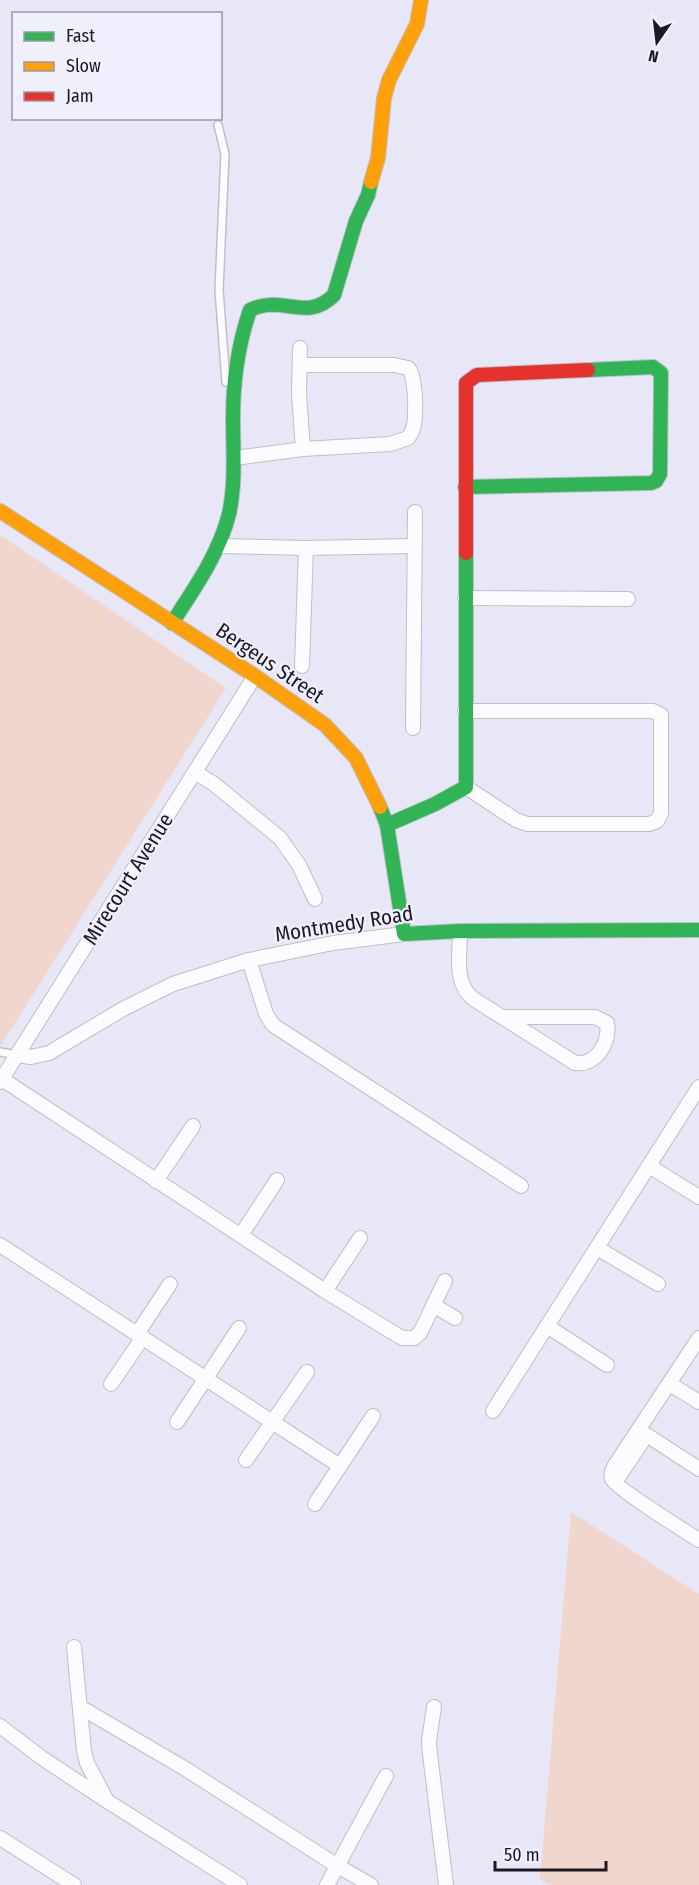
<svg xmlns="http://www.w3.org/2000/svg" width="699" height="1885" viewBox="0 0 699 1885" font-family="'Fira Sans Condensed',sans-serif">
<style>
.green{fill:#f1d6cd}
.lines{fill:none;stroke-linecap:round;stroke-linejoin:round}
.lane-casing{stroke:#bfbeca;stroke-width:10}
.street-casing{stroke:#bfbeca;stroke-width:16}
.fast-casing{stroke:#bfbeca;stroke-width:16}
.slow-casing{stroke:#bfbeca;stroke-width:16}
.jam-casing{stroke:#bfbeca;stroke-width:16}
.lane{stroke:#fcfbfe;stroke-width:7}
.street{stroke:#fcfbfe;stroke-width:14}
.fast{stroke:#30b455;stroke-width:14}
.slow{stroke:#ff9f0a;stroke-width:14}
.jam{stroke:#e5322d;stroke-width:14}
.labels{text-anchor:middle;stroke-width:4.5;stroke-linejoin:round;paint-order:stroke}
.street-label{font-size:21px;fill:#1a1924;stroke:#f0effc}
</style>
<rect width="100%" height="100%" fill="#e8e7f7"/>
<!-- green -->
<g class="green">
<path d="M 0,535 L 226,688 L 0,1047 Z"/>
<path d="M 571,1512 L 699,1594 L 699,1885 L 550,1885 L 540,1879 Z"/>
</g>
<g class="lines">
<defs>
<g id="lane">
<path d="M 218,125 L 225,154 L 219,290 L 226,382"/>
<path d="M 0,1052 L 17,1055"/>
</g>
<g id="street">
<path d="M 300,348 L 299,394 L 303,449"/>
<path d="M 235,458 L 303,449 L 390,444 L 408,438 C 411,434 413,430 414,425 C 416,413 416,376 408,368 L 394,365 L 301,365"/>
<path d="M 219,546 L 306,548 L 414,546"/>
<path d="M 465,598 L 628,599"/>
<path d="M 302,666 L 306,548"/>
<path d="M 465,711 L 653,711 L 661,715 L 661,813 L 657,821 L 649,824 L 527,824 L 516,820 L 466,787"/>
<path d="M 413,728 L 415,512"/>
<path d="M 195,772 L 214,784 L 280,838 L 299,865 L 315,899"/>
<path d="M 460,931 C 460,955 453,985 475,1000 L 575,1063 C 596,1066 610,1043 607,1023 L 595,1017 L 503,1017"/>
<path d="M 249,960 L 266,1014 L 273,1025 L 521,1186"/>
<path d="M 17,1055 L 31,1057 L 49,1053 L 123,1009 L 173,984 L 249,960 L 333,943 L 404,934"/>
<path d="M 2,1079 L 325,1291 L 402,1338 L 414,1338 L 420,1333 L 445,1281"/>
<path d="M 0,1082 L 255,676"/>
<path d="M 649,1166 L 699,1197"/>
<path d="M 156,1181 L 193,1126"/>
<path d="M 241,1235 L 277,1180"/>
<path d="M 0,1245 L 340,1466"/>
<path d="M 597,1248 L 658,1284"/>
<path d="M 325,1291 L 360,1238"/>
<path d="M 433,1305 L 455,1318"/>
<path d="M 547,1326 L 607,1365"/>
<path d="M 137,1334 L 170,1284"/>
<path d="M 699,1338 L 615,1465 C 613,1469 610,1474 612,1479 C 616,1488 686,1532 699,1540"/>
<path d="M 111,1384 L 143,1337"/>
<path d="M 670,1384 L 699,1402"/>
<path d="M 493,1411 L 699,1087"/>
<path d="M 177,1422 L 239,1328"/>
<path d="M 639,1430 L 699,1469"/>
<path d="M 246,1460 L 307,1372"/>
<path d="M 615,1482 L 642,1442"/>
<path d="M 315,1504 L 373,1416"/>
<path d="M 74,1647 L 84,1751 L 87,1763 L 106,1799"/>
<path d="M 80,1707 L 184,1768 L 336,1865 L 371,1885"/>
<path d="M 434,1707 L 429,1741 L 430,1754 L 446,1885"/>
<path d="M 0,1726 L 42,1758 L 107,1801 L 240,1885"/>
<path d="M 0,1838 L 74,1885"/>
<path d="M 327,1885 L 386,1776"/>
</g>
<g id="fast">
<path d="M 465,487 L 651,483 L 656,481 L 660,474 L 661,373 L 653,367 L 588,370"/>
<path d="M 172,623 C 194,589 219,554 229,514 C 236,482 233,450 233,418 C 233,381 238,345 250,310 C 283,294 306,323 334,295 L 356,221 L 368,195 L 371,182"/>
<path d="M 380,807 L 387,825 L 404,934 L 460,931 L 699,930"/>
<path d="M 387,825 L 435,804 L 466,787 L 466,553"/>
</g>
<g id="slow">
<path d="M 371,182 L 378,158 L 384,98 L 389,80 L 417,24 L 421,0"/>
<path d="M 0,511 L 255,676 L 325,725 L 356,758 L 380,807"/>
</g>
<path id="jam" d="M 466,553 L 466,383 L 477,375 L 588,370"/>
</defs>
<!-- lane casing -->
<use href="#lane" class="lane-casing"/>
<!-- street casing -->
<use href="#street" class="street-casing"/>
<!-- fast casing -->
<use href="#fast" class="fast-casing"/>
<!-- slow casing -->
<use href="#slow" class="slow-casing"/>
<!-- jam casing -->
<use href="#jam" class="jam-casing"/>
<!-- lane -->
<use href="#lane" class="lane"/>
<!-- street -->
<use href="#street" class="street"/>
<!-- fast -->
<use href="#fast" class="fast"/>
<!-- slow -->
<use href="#slow" class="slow"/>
<!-- jam -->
<use href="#jam" class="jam"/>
</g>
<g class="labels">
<!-- street labels -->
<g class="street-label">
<text transform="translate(270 663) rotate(34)" y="7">Bergeus Street</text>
<text transform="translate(128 879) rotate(-58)" y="7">Mirecourt Avenue</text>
<text transform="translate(344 924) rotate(-9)" y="7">Montmedy Road</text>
</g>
</g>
<!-- legend -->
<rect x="12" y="12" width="210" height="108" fill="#f0effc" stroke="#9a99a6" stroke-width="1.5"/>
<rect x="24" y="32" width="30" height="9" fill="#30b455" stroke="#9a99a6" stroke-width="1.5"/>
<text x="66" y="42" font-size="18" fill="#1a1924">Fast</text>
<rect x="24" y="62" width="30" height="9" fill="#ff9f0a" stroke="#9a99a6" stroke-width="1.5"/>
<text x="66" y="72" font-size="18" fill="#1a1924">Slow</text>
<rect x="24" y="92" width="30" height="9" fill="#e5322d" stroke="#9a99a6" stroke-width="1.5"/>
<text x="66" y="102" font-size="18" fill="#1a1924">Jam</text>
<!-- north arrow -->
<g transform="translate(657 42) rotate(194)" stroke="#f0effc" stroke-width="4.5" paint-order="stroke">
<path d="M0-4.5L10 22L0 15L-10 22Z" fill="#1a1924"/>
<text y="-9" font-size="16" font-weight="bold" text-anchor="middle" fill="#1a1924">N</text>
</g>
<!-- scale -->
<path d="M495 1861v9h111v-9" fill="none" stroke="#1a1924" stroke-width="3"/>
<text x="504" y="1861" font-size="18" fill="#1a1924" stroke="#f0effc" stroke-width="4.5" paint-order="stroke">50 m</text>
</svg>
